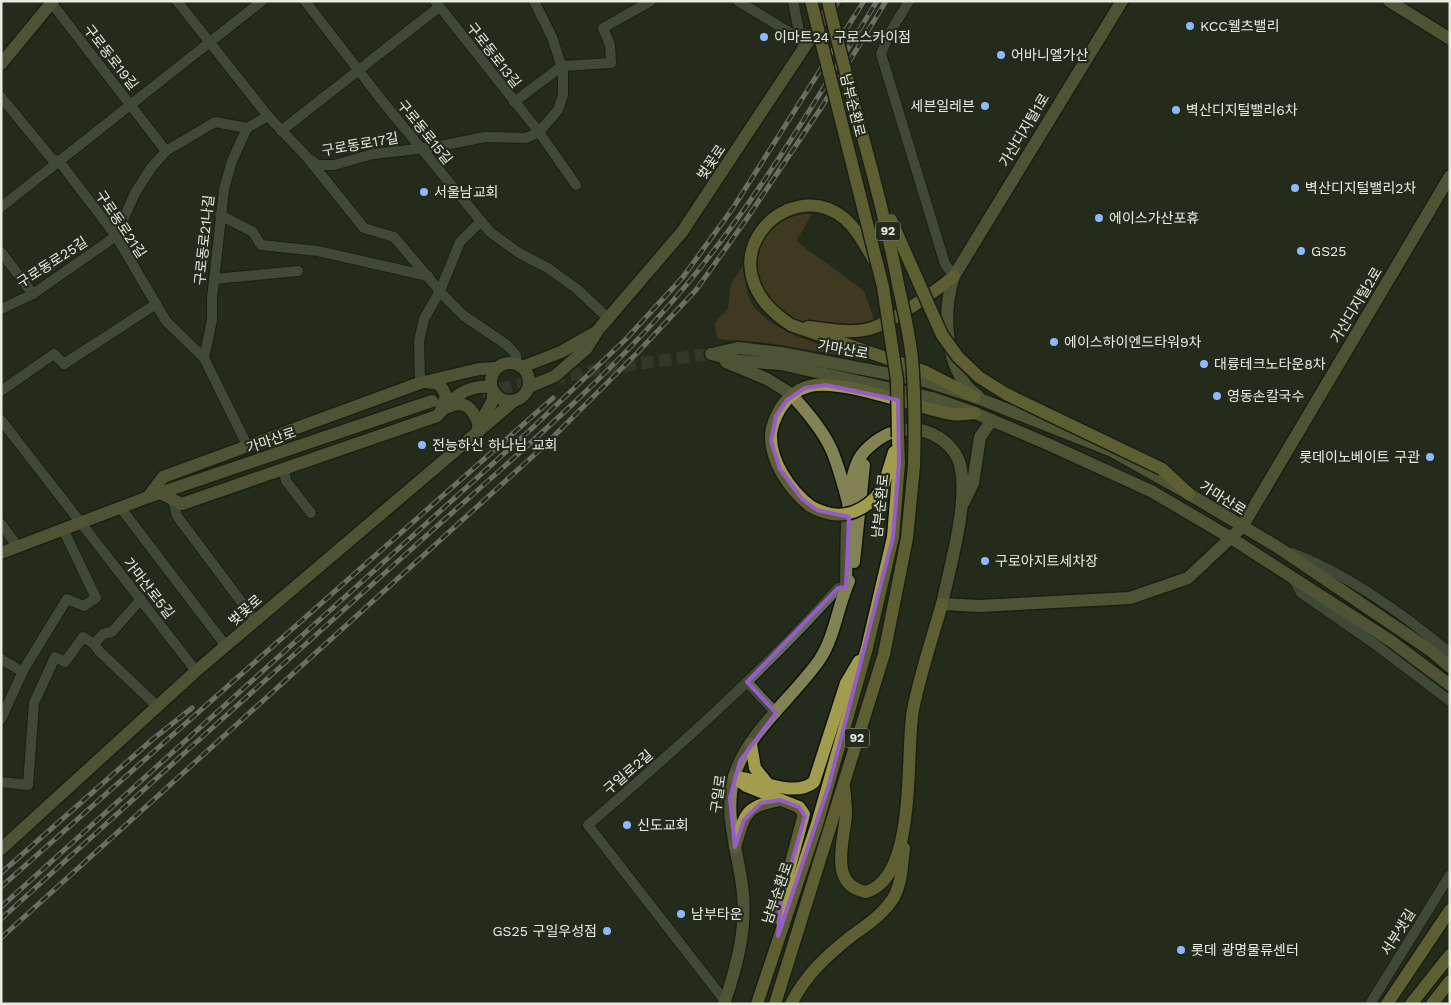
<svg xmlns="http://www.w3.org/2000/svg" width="1451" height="1005" viewBox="0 0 1451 1005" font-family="'Work Sans','Noto Sans KR',sans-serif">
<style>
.green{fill:#604b2c}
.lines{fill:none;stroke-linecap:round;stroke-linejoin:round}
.secondary-tunnel{stroke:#41483a;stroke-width:12;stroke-dasharray:12 6;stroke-linecap:butt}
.street-casing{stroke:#0d1306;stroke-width:12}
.secondary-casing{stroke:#0d1306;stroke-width:15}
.primary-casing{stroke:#0d1306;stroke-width:15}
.street{stroke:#626a59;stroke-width:10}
.secondary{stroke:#828354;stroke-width:12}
.primary{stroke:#a29c4f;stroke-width:12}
.rail-casing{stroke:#bdc2b7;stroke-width:5}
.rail{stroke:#242b1c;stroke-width:3;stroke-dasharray:9;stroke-linecap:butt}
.primary-bridge-casing{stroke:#0d1306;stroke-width:15;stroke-linecap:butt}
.primary-bridge{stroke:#a29c4f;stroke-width:12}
.marked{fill:none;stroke:#965cc8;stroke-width:4;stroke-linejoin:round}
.poi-dot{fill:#8eb9fc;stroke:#242b1c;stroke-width:2}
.labels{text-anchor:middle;stroke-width:4.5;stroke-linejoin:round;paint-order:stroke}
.shield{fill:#242b1c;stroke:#acb2a7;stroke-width:1}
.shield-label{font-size:12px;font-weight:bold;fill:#e7ece2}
.poi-label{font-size:14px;fill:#e7ece2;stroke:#242b1c;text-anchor:start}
.street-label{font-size:14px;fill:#e7ece2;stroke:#242b1c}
</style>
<rect width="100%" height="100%" fill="#242b1c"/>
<!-- green -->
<g class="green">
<path d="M 803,214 L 812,214 L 796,241 L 864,291 L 875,323 C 861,328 847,325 833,324 C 818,323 801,323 788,316 C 778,312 772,303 767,294 C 744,260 764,220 803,214 Z"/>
<path d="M 744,264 C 745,274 745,286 748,295 C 760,332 832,348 865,359 L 767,343 L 717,339 L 715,323 L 728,309 L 731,284 Z"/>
</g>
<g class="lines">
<!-- secondary-tunnel -->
<path class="secondary-tunnel" d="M 482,392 L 613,367 L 711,354"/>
<defs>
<g id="street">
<path d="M 50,1 L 166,151"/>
<path d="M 177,1 L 268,116 L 306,156 L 364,228 L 394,237 L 445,297 L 464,316 L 507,345 L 516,355 L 517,364"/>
<path d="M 305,1 L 383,102 L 490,232 L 519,253 L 548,268 L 577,289 L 609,319"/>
<path d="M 435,1 L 539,132 L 576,185"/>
<path d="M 738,1 L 800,39"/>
<path d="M 793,1 L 801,42"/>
<path d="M 909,1 L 889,34 L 881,54 L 945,264 L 954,276"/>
<path d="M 1,97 L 52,159 L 59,161 L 116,236 L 166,321 L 204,358 L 248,447"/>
<path d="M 514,102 L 562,66 L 611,63 L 610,45 L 603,28 L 651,1"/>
<path d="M 281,131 L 439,7"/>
<path d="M 311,160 L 318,165 L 334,165 L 373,154 L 435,147 L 485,137 L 526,138 L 539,132 L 558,110 L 563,95 L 563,71 L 552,37 L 534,1"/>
<path d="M 1,207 L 262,1"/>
<path d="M 220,215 L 253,232 L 261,245 L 318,251 L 428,276"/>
<path d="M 1,252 L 33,294"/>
<path d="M 214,279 L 298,271"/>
<path d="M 1,309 L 33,294 L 116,236 L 135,193 L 151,168 L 166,151 L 215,122 L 247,128 L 268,116"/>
<path d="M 204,358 L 212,320 L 212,299 L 224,189 L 232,161 L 247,128"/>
<path d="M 420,383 L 419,341 L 424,319 L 440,291 L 460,242 L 481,221"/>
<path d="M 1,391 L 54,354 L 64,364 L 156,304"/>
<path d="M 1,420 L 196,671"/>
<path d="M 284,469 L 286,481 L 311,513"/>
<path d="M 173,500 L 177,516 L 255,620"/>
<path d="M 120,507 L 226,646"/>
<path d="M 1,524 L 18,547"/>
<path d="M 1292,553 C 1346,573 1406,616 1450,653"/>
<path d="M 1293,578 L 1301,593 L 1376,645 L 1450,701"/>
<path d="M 94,644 L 99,651 L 158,707"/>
<path d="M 1,659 L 23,672"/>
<path d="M 747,682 L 776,713"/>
<path d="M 1,719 L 24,669 L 67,599 L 84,606 L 96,598 L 63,529"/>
<path d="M 1,782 L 28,785 L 34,703 L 55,657 L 65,662 L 83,637 L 94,644 L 103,634 L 112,632 L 141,599"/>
<path d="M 725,1001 L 588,825 C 675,750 761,674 838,588 L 846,587"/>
<path d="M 1370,1004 L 1450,875"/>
</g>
<g id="secondary">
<path d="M 1389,1 L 1450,39"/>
<path d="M 1,64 L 53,1"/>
<path d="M 716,353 L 738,348 L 781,353 L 925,381 L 975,397 L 1112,451 L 1189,494 L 1279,548 L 1430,650 L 1450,667"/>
<path d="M 711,354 L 739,361 L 781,364 L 932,398 L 975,413 L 1050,445 L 1151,491 L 1231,538 L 1391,641 L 1450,685"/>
<path d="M 726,362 L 767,379 L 788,392"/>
<circle cx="510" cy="382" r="19"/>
<path d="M 522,367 L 561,352 L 596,332"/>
<path d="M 426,382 C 438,383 442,384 446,397 L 441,409"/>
<path d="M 529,387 L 555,376 L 586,349 L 598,330 L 682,232 L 835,1"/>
<path d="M 978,396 C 944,372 942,312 954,276 L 1122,1"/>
<path d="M 797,401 C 831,439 835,453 848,502"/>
<path d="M 448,407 C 466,399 473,409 479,425"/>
<path d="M 478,427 L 493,400 L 493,392"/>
<path d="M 160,493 L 182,504 L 437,416 C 454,397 465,385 491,387"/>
<path d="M 148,497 L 163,477 L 420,383 L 479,369 L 497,368"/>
<path d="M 964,502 L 973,483 L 980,437 L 992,420"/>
<path d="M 1,553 L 148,497 L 432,401"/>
<path d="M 854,562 L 864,465"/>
<path d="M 846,587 C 847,553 844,488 859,459 C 865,448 882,435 894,432 C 904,429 917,428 927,432 C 944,438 958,451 961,469 C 968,506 950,566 942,604 L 979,606 L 1130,598 L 1188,578 L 1242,527 L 1450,176"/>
<path d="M 1,849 L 196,671 L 514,401"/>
<path d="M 724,1004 C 737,966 748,926 742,885 C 737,848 724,815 734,777 C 746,733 795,696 820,659 C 835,636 838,605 849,581"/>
</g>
<g id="primary">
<path d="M 875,262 C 866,247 858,230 844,218 C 786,172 698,265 791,325 L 926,372 L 975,397"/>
<path d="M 808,327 C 827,329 850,334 869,329 C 891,323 936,291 954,276"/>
<path d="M 1162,469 L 1189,494"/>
<path d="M 876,497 L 884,484 L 894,452"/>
<path d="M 810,506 C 789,489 770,461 771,434 C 772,425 776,416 780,409 C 787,398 798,389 810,386 C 843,378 916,408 952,414 C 959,415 968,414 975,413"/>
<path d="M 751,744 L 755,768 L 767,783"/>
<path d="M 734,777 C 758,778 793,799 814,782 L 846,683 L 859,661"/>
<path d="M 734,777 L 746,786 L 799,807 L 804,814 L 781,900 L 780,920"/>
<path d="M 844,787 C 845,797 846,806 846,815 C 844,841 828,885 866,892 C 918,877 905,753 913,710 C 920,674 932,639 942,604"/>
<path d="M 735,847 C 745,815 744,806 780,800"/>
<path d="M 757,1004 L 817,824 L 867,648 L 893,537 L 899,463 L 898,437"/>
<path d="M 775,1004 L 884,654 L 907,538 L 914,466"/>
<path d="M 791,1004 C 805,976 825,957 849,938 C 865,926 883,915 894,897 C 902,882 902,864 904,848"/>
<path d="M 1387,1004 L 1450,910"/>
<path d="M 1411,1004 L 1450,955"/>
<path d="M 1432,1004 L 1450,981"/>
</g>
</defs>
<!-- street casing -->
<use href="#street" class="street-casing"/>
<!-- secondary casing -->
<use href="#secondary" class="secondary-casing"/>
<!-- primary casing -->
<use href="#primary" class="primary-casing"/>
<!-- street -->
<use href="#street" class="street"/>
<!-- secondary -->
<use href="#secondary" class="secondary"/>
<!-- primary -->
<use href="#primary" class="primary"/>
<defs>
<g id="rail">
<path d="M 1,873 L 153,739 L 192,708"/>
<path d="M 1,887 L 553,398"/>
<path d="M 1,907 L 529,431 L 626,339 L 683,277 L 733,208 L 864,1"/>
<path d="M 1,919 C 136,797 270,675 406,554 C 502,467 605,383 688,283 C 759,197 818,97 877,1"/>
<path d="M 1,938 L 543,447 L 638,352 L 696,290 L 748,217 L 821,108 L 886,1"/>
</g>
</defs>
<!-- rail casing -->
<use href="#rail" class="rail-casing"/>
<!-- rail -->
<use href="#rail" class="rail"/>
<defs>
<g id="primary-bridge">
<path d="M 811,1 L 883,287 L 897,380 L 898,437"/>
<path d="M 828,1 C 850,98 881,191 899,289 C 904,312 910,336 912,360 C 915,395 915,431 914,466"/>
<path d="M 891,220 L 942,335 L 958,357 L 979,377 L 1006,394 L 1162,469"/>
<path d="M 810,506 C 835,520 856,517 876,497"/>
</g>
</defs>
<!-- primary-bridge casing -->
<use href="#primary-bridge" class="primary-bridge-casing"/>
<!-- primary-bridge -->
<use href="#primary-bridge" class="primary-bridge"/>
</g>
<!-- marked area -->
<path d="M0 0H1451V1005H0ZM 826,385 L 898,400 L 899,463 L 893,537 L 829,785 L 778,936 L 781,900 L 805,816 L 799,807 L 780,800 L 761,803 L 744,820 L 735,847 L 730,798 L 740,761 L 776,713 L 747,682 L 838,588 L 846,587 L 849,517 L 817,510 L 802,499 L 780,469 L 771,441 L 776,416 L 787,400 L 805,388 Z" fill="#242b1c" fill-opacity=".55" fill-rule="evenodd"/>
<path class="marked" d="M 826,385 L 898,400 L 899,463 L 893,537 L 829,785 L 778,936 L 781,900 L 805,816 L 799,807 L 780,800 L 761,803 L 744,820 L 735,847 L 730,798 L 740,761 L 776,713 L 747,682 L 838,588 L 846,587 L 849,517 L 817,510 L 802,499 L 780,469 L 771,441 L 776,416 L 787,400 L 805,388 Z"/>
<!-- markers -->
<g class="poi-dot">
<circle cx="1190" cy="26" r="5"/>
<circle cx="764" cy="37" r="5"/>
<circle cx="1001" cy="55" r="5"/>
<circle cx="985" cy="106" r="5"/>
<circle cx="1176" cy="110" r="5"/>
<circle cx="1295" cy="188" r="5"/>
<circle cx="424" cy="192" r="5"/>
<circle cx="1099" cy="218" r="5"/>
<circle cx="1301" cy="251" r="5"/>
<circle cx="1054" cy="342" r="5"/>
<circle cx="1204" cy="364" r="5"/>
<circle cx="1217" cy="396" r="5"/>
<circle cx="422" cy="445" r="5"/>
<circle cx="1430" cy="457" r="5"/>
<circle cx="985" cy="561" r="5"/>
<circle cx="627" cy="825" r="5"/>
<circle cx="681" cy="914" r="5"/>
<circle cx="607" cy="931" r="5"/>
<circle cx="1181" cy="950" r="5"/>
</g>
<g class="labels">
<!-- shield labels -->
<g class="shield">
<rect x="875.5" y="221.5" width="25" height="19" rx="4"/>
<rect x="844.5" y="728.5" width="25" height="19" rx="4"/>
</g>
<g class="shield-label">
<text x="888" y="235">92</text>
<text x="857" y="742">92</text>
</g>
<!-- poi labels -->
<g class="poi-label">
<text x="1200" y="31">KCC웰츠밸리</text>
<text x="774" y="42">이마트24 구로스카이점</text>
<text x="1011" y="60">어바니엘가산</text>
<text x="975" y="111" text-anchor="end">세븐일레븐</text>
<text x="1186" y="115">벽산디지털밸리6차</text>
<text x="1305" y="193">벽산디지털밸리2차</text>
<text x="434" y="197">서울남교회</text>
<text x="1109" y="223">에이스가산포휴</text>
<text x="1311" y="256">GS25</text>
<text x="1064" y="347">에이스하이엔드타워9차</text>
<text x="1214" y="369">대륭테크노타운8차</text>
<text x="1227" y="401">영동손칼국수</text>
<text x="432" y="450">전능하신 하나님 교회</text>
<text x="1420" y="462" text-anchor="end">롯데이노베이트 구관</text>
<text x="995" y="566">구로아지트세차장</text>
<text x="637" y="830">신도교회</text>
<text x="691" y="919">남부타운</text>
<text x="597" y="936" text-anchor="end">GS25 구일우성점</text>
<text x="1191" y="955">롯데 광명물류센터</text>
</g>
<!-- street labels -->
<g class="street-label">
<text transform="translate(494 55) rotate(52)" y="5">구로동로13길</text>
<text transform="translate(111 57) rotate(52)" y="5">구로동로19길</text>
<text transform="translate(853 105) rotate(76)" y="5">남부순환로</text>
<text transform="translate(1024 130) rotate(-59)" y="5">가산디지털1로</text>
<text transform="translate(425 132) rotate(51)" y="5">구로동로15길</text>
<text transform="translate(360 144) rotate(-10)" y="5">구로동로17길</text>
<text transform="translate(711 162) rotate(-56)" y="5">벚꽃로</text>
<text transform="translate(121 224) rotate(56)" y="5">구로동로21길</text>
<text transform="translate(204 240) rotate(-84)" y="5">구로동로21나길</text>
<text transform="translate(52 262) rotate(-33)" y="5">구로동로25길</text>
<text transform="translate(1356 305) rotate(-59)" y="5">가산디지털2로</text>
<text transform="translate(843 349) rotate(10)" y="5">가마산로</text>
<text transform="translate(271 440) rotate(-19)" y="5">가마산로</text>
<text transform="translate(1223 498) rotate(32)" y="5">가마산로</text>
<text transform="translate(880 506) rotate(-84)" y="5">남부순환로</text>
<text transform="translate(149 588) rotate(52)" y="5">가마산로5길</text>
<text transform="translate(245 610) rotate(-41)" y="5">벚꽃로</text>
<text transform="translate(628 772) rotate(-41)" y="5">구일로2길</text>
<text transform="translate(718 794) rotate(-82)" y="5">구일로</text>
<text transform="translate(777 893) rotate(-71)" y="5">남부순환로</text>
<text transform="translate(1398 932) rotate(-58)" y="5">서부샛길</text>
</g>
</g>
<!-- border -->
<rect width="1451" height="1005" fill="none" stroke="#e7ece2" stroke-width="5"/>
</svg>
